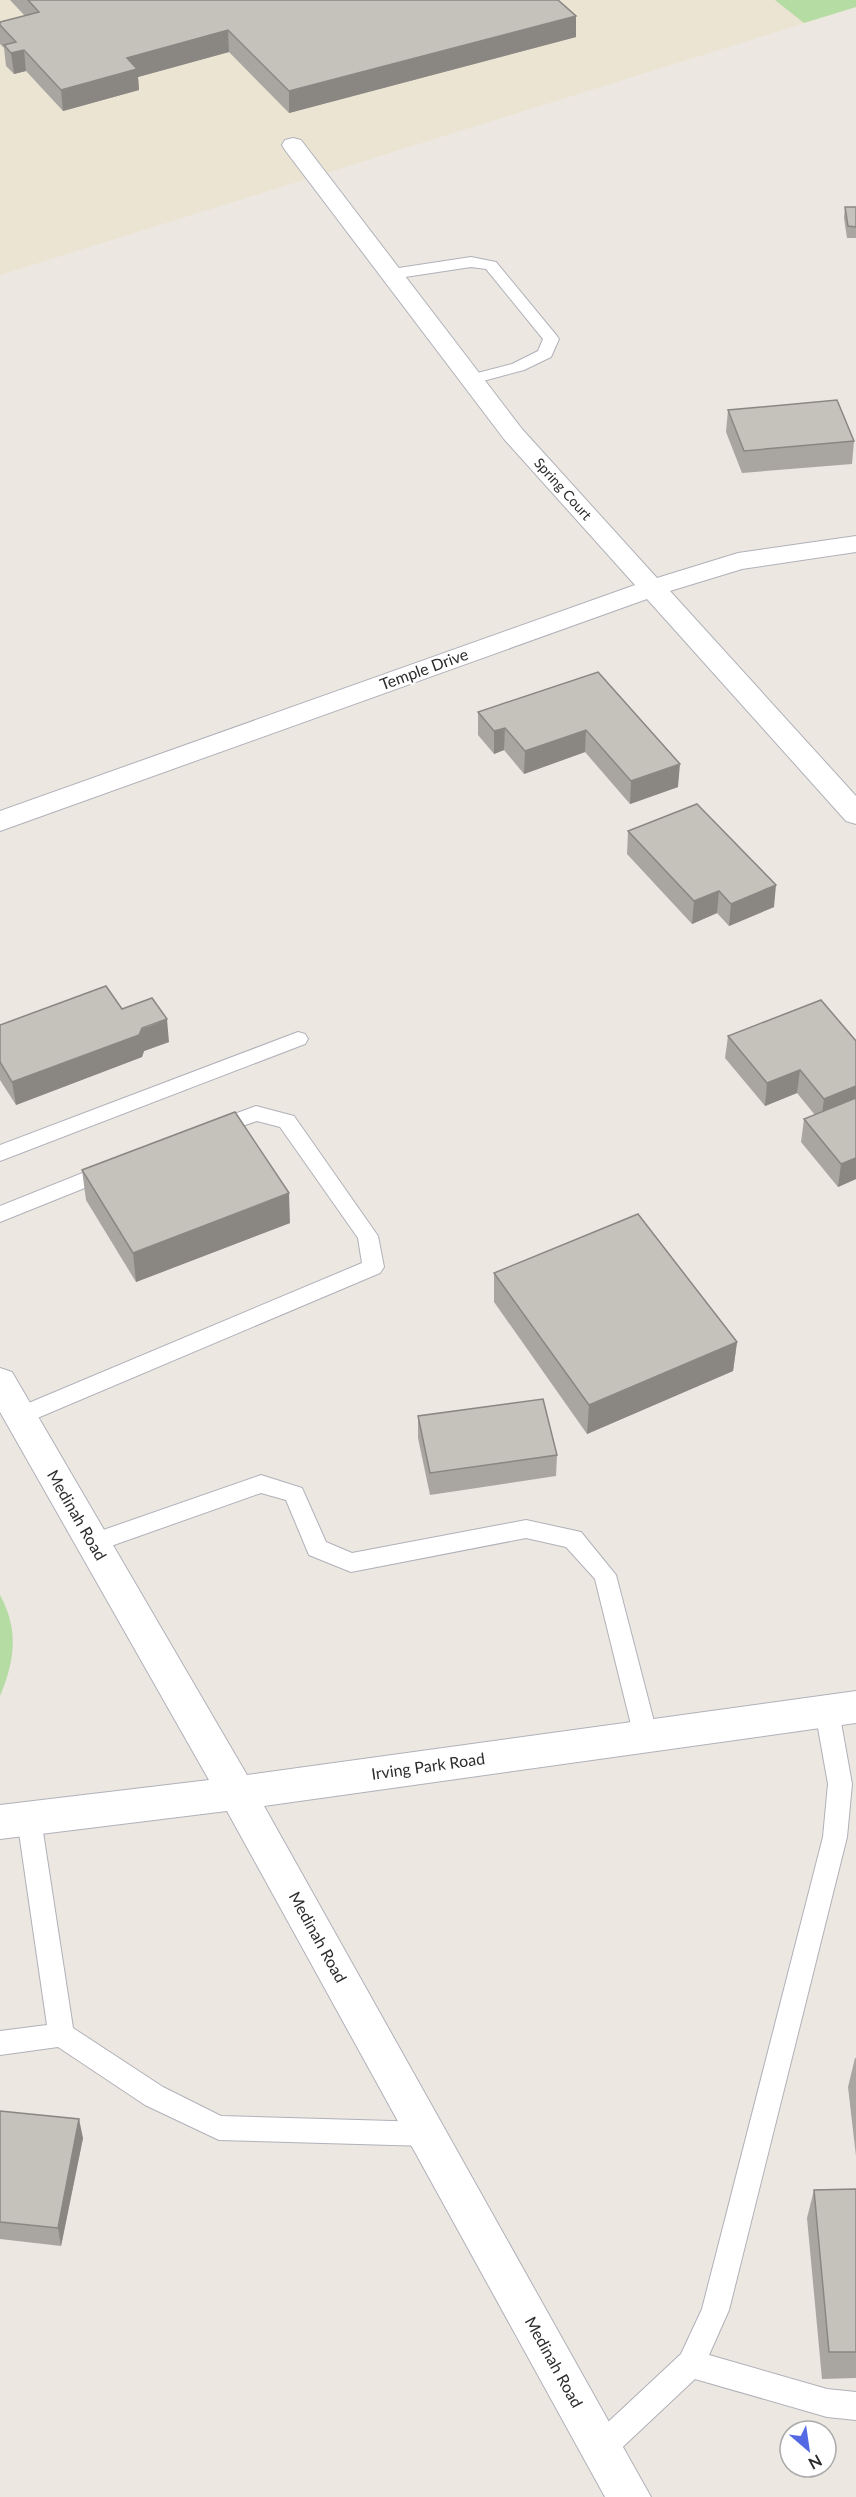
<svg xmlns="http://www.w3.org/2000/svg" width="856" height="2497" viewBox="0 0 856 2497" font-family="Lato,sans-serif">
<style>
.education{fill:#ebe4d2}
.green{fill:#b5dca3}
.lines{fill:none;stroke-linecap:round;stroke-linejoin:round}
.lane-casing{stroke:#b0b1ba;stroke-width:2}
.street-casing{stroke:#b0b1ba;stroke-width:2}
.secondary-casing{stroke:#b0b1ba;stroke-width:2}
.lane{fill:#fff;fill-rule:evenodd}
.street{fill:#fff;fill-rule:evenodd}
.secondary{fill:#fff;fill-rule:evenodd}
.wall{fill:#a9a6a1}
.shaded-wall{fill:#8a8783}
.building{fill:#c5c1bb;stroke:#8a8783;stroke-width:1.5}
.labels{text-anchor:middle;stroke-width:4.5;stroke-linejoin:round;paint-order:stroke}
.far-street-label{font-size:14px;fill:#2c2c2c;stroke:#fff}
.street-label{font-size:16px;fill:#2c2c2c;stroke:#fff}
</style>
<rect width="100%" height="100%" fill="#ece7e0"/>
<!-- education -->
<path class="education" d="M 0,0 L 856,0 L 856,7 L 0,275 Z"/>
<!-- green -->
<g class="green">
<path d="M 775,0 L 856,0 L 856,7 L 804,23 Z"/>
<path d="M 0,1595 C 19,1630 15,1660 0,1696 Z"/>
</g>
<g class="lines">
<defs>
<g id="lane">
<path d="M 471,257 L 496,262 L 557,336 L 559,339 L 551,357 L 524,370 L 472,384 L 466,382 L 464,379 L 466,376 L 512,364 L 538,351 L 543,339 L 486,269 L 471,267 L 392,279 L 384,274 L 392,269 Z"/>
<path d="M 298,1032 L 305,1034 L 308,1039 L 305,1044 L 0,1161 L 0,1145 Z"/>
<path d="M 256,1106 L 294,1116 L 378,1236 L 384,1267 L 380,1273 L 28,1422 L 20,1425 L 12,1422 L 9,1416 L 12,1410 L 362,1263 L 358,1238 L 280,1127 L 257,1121 L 214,1136 L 207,1134 L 204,1129 L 207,1124 Z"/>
<path d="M 110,1162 L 117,1165 L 120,1170 L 117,1175 L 0,1222 L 0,1206 Z"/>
<path d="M 261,1475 L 302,1488 L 326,1542 L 352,1553 L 526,1520 L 581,1532 L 616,1575 L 658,1737 L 654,1744 L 646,1747 L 638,1744 L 634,1737 L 595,1579 L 566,1547 L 526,1538 L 351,1572 L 309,1555 L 286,1500 L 261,1493 L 94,1552 L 86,1550 L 83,1543 L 86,1536 Z"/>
<path d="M 827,1701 L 835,1704 L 839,1711 L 852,1784 L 847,1837 L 729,2310 L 709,2355 L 827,2389 L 856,2392 L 856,2420 L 827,2417 L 695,2379 L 612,2457 L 602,2461 L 592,2457 L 588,2447 L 592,2437 L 681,2354 L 702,2309 L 823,1837 L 828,1784 L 815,1711 L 819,1704 Z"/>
<path d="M 29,1808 L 38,1811 L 41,1819 L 73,2028 L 163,2087 L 221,2116 L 427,2122 L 436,2125 L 440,2134 L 436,2143 L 427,2146 L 219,2140 L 145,2105 L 58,2047 L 0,2055 L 0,2031 L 47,2025 L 17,1819 L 20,1811 Z"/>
</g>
<path id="street" d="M 293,138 L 301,140 L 522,429 L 657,578 L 738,553 L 856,536 L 856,552 L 742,569 L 670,591 L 856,796 L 856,824 L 846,821 L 647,599 L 0,831 L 0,811 L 635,585 L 504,439 L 285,150 L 282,145 L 285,140 Z"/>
<path id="secondary" d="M 0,1368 L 12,1372 L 247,1775 L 856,1691 L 856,1723 L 264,1806 L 651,2497 L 605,2497 L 227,1811 L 0,1839 L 0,1805 L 209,1780 L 0,1412 Z"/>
</defs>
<!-- lane casing -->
<use href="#lane" class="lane-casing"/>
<!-- street casing -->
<use href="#street" class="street-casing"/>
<!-- secondary casing -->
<use href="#secondary" class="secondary-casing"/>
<!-- lane -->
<use href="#lane" class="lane"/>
<!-- street -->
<use href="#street" class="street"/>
<!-- secondary -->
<use href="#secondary" class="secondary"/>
</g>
<!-- wall -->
<g class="wall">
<path d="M 10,0 L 558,0 L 576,16 L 576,37 L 289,113 L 229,52 L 138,77 L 139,90 L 63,111 L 26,71 L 14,74 L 6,66 L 4,48 L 0,44 L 0,22 L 25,16 Z"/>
<path d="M 845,207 L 856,207 L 856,238 L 847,238 L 844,218 Z"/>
<path d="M 728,410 L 854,441 L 852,464 L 742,473 L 726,432 Z"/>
<path d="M 598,672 L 678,787 L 630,804 L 585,752 L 524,774 L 504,750 L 494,754 L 478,735 L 478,712 Z"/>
<path d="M 628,831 L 774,907 L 729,926 L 717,913 L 692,924 L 627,854 Z"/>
<path d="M 122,1009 L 169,1042 L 144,1051 L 142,1057 L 16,1105 L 0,1080 L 0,1025 Z"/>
<path d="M 728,1036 L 856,1041 L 856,1179 L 838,1187 L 801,1142 L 804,1119 L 815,1115 L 797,1093 L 765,1106 L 725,1058 Z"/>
<path d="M 82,1170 L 290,1223 L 136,1282 L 86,1200 Z"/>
<path d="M 494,1273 L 737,1342 L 733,1371 L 587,1434 L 494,1302 Z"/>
<path d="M 418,1416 L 557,1455 L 556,1476 L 430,1495 L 418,1438 Z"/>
<path d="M 855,2058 L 856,2058 L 856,2156 L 848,2087 Z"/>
<path d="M 0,2111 L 83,2138 L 61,2246 L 0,2239 Z"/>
<path d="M 856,2189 L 856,2378 L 822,2379 L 807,2218 L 814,2190 Z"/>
</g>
<!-- shaded-wall -->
<g class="shaded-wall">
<path d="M 576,16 L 576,37 L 289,113 L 289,91 Z"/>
<path d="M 228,30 L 229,52 L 138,77 L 139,90 L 63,111 L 61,90 L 127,58 Z"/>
<path d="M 24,50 L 26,71 L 14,74 L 11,53 Z"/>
<path d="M 505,728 L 504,750 L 494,754 L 494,731 Z"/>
<path d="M 586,730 L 585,752 L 524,774 L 525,751 Z"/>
<path d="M 680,764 L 678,787 L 630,804 L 631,781 Z"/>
<path d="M 776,885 L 774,907 L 729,926 L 731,904 Z"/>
<path d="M 719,891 L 717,913 L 692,924 L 694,901 Z"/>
<path d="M 167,1019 L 169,1042 L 144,1051 L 142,1057 L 16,1105 L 12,1082 Z"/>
<path d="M 800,1070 L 797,1093 L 765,1106 L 767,1083 Z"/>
<path d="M 856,1086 L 856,1107 L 821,1121 L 824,1099 Z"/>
<path d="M 856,1158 L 856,1179 L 838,1187 L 841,1164 Z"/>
<path d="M 289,1193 L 290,1223 L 136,1282 L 133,1253 Z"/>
<path d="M 737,1342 L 733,1371 L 587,1434 L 589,1405 Z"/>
<path d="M 79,2119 L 83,2138 L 61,2246 L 58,2228 Z"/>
</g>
<!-- building -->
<g class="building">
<path d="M 28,0 L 558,0 L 576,16 L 289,91 L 228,30 L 127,58 L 137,69 L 61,90 L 24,50 L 11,53 L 4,45 L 16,42 L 0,25 L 0,22 L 39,12 Z"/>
<path d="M 845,207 L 856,207 L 856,227 L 848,226 Z"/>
<path d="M 837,400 L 854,441 L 744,451 L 728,410 Z"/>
<path d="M 598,672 L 680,764 L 631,781 L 586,730 L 525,751 L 505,728 L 494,731 L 478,712 Z"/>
<path d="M 697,804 L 776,885 L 731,904 L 719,891 L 694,901 L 628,831 Z"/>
<path d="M 106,986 L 122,1009 L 152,998 L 167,1019 L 142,1028 L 139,1035 L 12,1082 L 0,1062 L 0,1025 Z"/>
<path d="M 821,1000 L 856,1041 L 856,1086 L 824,1099 L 800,1070 L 767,1083 L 728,1036 Z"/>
<path d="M 856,1098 L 856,1158 L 841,1164 L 804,1119 Z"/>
<path d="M 235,1112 L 289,1193 L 133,1253 L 82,1170 Z"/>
<path d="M 638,1214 L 737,1342 L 589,1405 L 494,1273 Z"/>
<path d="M 543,1399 L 557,1455 L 430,1473 L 418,1416 Z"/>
<path d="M 0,2111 L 79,2119 L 58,2228 L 0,2222 Z"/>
<path d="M 856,2189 L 856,2352 L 829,2352 L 814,2190 Z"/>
</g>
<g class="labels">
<!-- far-street labels -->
<g class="far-street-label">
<text transform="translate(563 489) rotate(48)" y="5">Spring Court</text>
</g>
<!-- street labels -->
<g class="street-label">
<text transform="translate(424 669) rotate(-20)" y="6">Temple Drive</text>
<text transform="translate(77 1515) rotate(60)" y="6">Medinah Road</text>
<text transform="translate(428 1766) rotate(-8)" y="6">Irving Park Road</text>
<text transform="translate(318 1937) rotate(61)" y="6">Medinah Road</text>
<text transform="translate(554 2362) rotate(61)" y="6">Medinah Road</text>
</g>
</g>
<!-- north arrow -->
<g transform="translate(808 2449) rotate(151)"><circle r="28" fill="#ffffff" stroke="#ababab" stroke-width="1.5"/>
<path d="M0-4.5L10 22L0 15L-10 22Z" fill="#546ae5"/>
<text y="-9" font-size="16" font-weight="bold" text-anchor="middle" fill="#2c2c2c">N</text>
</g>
</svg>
